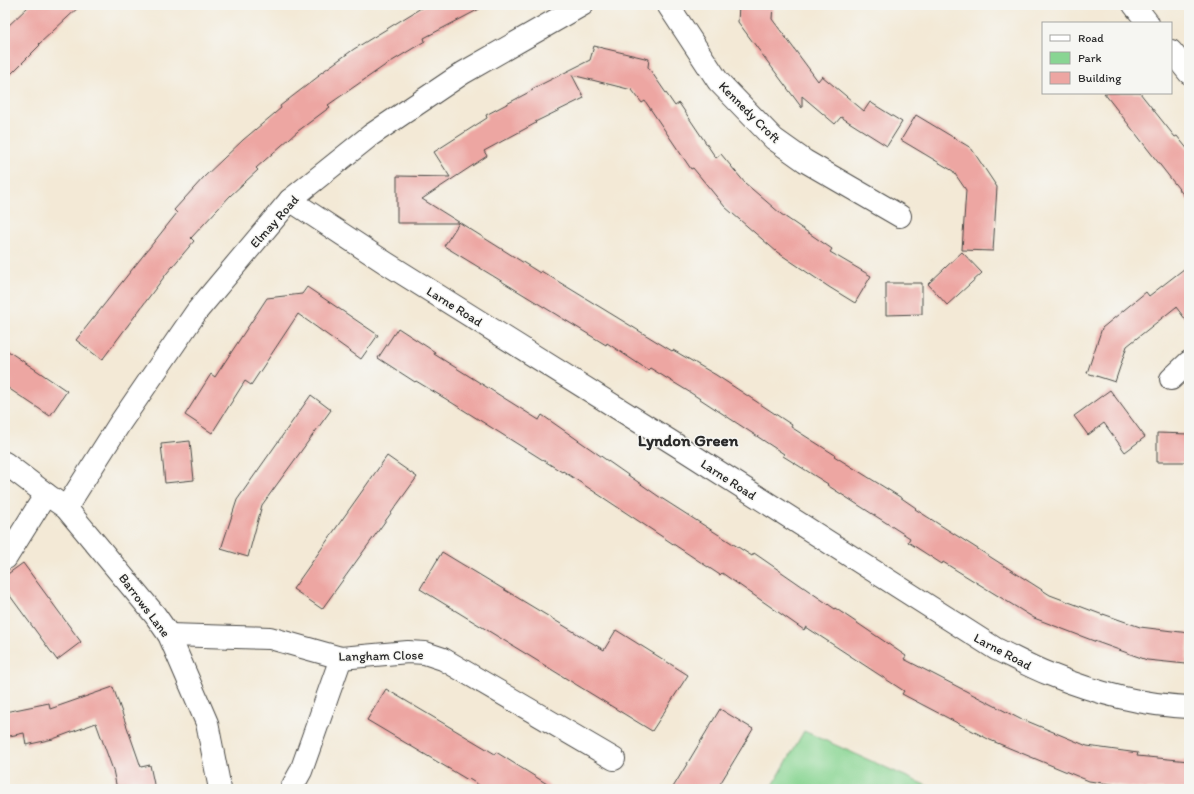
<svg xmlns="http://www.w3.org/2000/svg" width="1194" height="794" viewBox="0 0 1194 794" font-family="Itim,sans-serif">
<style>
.green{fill:#89d593;stroke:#5a805f}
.building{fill:#eda6a2}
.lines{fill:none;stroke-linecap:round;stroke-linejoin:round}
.minor-casing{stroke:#494845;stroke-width:24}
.minor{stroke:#fff;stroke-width:22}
.labels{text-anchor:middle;stroke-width:3;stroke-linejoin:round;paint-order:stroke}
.street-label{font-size:13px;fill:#2b2b2b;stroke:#f6f6f2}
.district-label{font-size:17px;font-weight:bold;fill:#2b2b2b;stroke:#f6f6f2}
</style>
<rect width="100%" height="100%" fill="#f6f6f2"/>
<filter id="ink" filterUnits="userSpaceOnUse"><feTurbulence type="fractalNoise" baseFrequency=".025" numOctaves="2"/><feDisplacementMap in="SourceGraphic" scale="8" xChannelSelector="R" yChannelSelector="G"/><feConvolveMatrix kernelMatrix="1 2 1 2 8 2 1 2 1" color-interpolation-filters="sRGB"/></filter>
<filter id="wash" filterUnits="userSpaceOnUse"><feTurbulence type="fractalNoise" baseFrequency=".012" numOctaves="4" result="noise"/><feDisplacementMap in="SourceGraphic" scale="16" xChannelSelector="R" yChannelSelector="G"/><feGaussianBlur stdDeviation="0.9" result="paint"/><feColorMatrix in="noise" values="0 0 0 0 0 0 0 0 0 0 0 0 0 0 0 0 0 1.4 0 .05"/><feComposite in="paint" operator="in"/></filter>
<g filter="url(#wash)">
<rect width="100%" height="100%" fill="#f3e9d6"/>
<!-- green -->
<path class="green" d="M 804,731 L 934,789 L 771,789 Z"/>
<g id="blocks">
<!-- building -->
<g class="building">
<path d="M 30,5 L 81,5 L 39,44 L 40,45 L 5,80 L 5,29 Z"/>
<path d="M 426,5 L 487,5 L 424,38 L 425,41 L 384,66 L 328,105 L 330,107 L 298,131 L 256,168 L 258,170 L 230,196 L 191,238 L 194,241 L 167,273 L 102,360 L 76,340 L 177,213 L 174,210 L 204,177 L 243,140 L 281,108 L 280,106 L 319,76 L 318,75 L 354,49 Z"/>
<path d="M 739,5 L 773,5 L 772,19 L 818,81 L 822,76 L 864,111 L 870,102 L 902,122 L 887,146 L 841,117 L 835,124 L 802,96 L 802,108 L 738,22 Z"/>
<path d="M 594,46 L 649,59 L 648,67 L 675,106 L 679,103 L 716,158 L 721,154 L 745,183 L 781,214 L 832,249 L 830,252 L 871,276 L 855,303 L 829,287 L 777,252 L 725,207 L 693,168 L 691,169 L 645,101 L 642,103 L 632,90 L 572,75 L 584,98 L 535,122 L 536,123 L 484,151 L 487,156 L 422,199 L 540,273 L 541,271 L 672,351 L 673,350 L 716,375 L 792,425 L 791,427 L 835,455 L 834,456 L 900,497 L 916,508 L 915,509 L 1050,595 L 1103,615 L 1103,614 L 1140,627 L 1189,633 L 1186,664 L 1147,660 L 1094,641 L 1034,618 L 943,562 L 942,564 L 908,542 L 910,538 L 827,485 L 828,484 L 783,456 L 784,454 L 691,393 L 650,368 L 648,370 L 607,343 L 606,345 L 444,246 L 459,223 L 397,223 L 397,176 L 450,177 L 434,152 L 487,118 L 486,115 L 533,90 L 532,89 L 590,60 Z"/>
<path d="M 1104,93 L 1140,93 L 1175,137 L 1177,136 L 1189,151 L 1189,202 Z"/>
<path d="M 916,115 L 971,148 L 997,187 L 993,251 L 962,250 L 966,190 L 953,171 L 901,140 Z"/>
<path d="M 962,252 L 982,273 L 947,305 L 928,284 Z"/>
<path d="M 1189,265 L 1189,324 L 1176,307 L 1127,346 L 1115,382 L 1087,373 L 1102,328 L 1146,292 L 1149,296 Z"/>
<path d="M 886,283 L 922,283 L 922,314 L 886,315 Z"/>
<path d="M 307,287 L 378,335 L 361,359 L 298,314 L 251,385 L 245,381 L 212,433 L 185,415 L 211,374 L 215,377 L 267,298 L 302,294 Z"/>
<path d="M 398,328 L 435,352 L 434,354 L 539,420 L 542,415 L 658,496 L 752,556 L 754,553 L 835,609 L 835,608 L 906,656 L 904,659 L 1022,720 L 1022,719 L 1087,746 L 1138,753 L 1137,756 L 1189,761 L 1189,789 L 1145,789 L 1089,781 L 990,740 L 902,694 L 904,691 L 806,627 L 804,630 L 722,573 L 720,575 L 563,471 L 562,472 L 446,399 L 416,381 L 415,382 L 378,358 Z"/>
<path d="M 5,349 L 67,391 L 50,416 L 5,386 Z"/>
<path d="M 1110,390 L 1145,437 L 1125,452 L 1104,423 L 1088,435 L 1074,416 Z"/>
<path d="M 311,395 L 331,410 L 262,505 L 248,557 L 221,549 L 237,500 Z"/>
<path d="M 1157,433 L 1189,434 L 1189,462 L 1157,462 Z"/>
<path d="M 190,441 L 194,480 L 165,483 L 161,444 Z"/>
<path d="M 387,456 L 417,477 L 322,609 L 293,589 Z"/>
<path d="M 442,552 L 604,650 L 616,630 L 688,675 L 652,731 L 420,589 Z"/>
<path d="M 23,563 L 81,642 L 57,660 L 5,589 L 5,576 Z"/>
<path d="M 113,687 L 141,767 L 150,765 L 155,789 L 117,789 L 113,770 L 96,723 L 53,739 L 26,745 L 24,733 L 5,737 L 5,712 L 49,703 L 50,709 Z"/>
<path d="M 386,689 L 495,754 L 496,752 L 555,789 L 485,789 L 469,779 L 468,780 L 367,720 Z"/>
<path d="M 720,709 L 753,729 L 717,789 L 672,789 Z"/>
</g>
</g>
</g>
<g filter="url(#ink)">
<use href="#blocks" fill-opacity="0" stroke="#494845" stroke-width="1"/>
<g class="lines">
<defs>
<g id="minor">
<path d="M 668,5 L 718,81 L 774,139 L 805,161 L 900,216"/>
<path d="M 1134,5 L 1148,23"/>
<path d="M 1171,51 L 1189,73"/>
<path d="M 290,200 L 386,263 L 678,446 L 996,649 C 1013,657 1031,667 1049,674 C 1093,692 1141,705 1189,707"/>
<path d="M 1171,379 L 1189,362"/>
<path d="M 5,463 L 46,494 L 66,508 L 155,615 L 169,635 L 207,723 L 220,789"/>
<path d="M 66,508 L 120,423 L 197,311 L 290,200 L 371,135 L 463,73 L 582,5"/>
<path d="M 6,558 L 46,494"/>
<path d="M 169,635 L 270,638 L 341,658 L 408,652 L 425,653 L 443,659 L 614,759"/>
<path d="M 291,789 L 301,771 L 341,658"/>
</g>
</defs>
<!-- minor casing -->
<use href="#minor" class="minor-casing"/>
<!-- minor -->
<use href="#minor" class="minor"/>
</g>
</g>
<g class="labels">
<!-- street labels -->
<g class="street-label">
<text transform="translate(750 112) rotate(45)" y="5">Kennedy Croft</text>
<text transform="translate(274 221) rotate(-48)" y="5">Elmay Road</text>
<text transform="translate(455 306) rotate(32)" y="5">Larne Road</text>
<text transform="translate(729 479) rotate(33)" y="5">Larne Road</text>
<text transform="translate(145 605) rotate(53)" y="5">Barrows Lane</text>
<text transform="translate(1003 651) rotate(28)" y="5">Larne Road</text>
<text transform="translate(381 655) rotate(-1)" y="5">Langham Close</text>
</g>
<!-- district labels -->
<g class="district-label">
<text x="688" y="446">Lyndon Green</text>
</g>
</g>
<!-- margin -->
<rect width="1194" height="794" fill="none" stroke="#f6f6f2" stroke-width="20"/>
<!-- legend -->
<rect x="1042" y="22" width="130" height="72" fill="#f6f6f2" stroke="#a5a5a2"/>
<rect x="1050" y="35" width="20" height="6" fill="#ffffff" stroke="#a5a5a2"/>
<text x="1078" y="42" font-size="12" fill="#2b2b2b">Road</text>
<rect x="1050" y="52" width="20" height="12" fill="#89d593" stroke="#a5a5a2"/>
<text x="1078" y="62" font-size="12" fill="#2b2b2b">Park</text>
<rect x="1050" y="72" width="20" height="12" fill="#eda6a2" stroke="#a5a5a2"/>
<text x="1078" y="82" font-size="12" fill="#2b2b2b">Building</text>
</svg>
